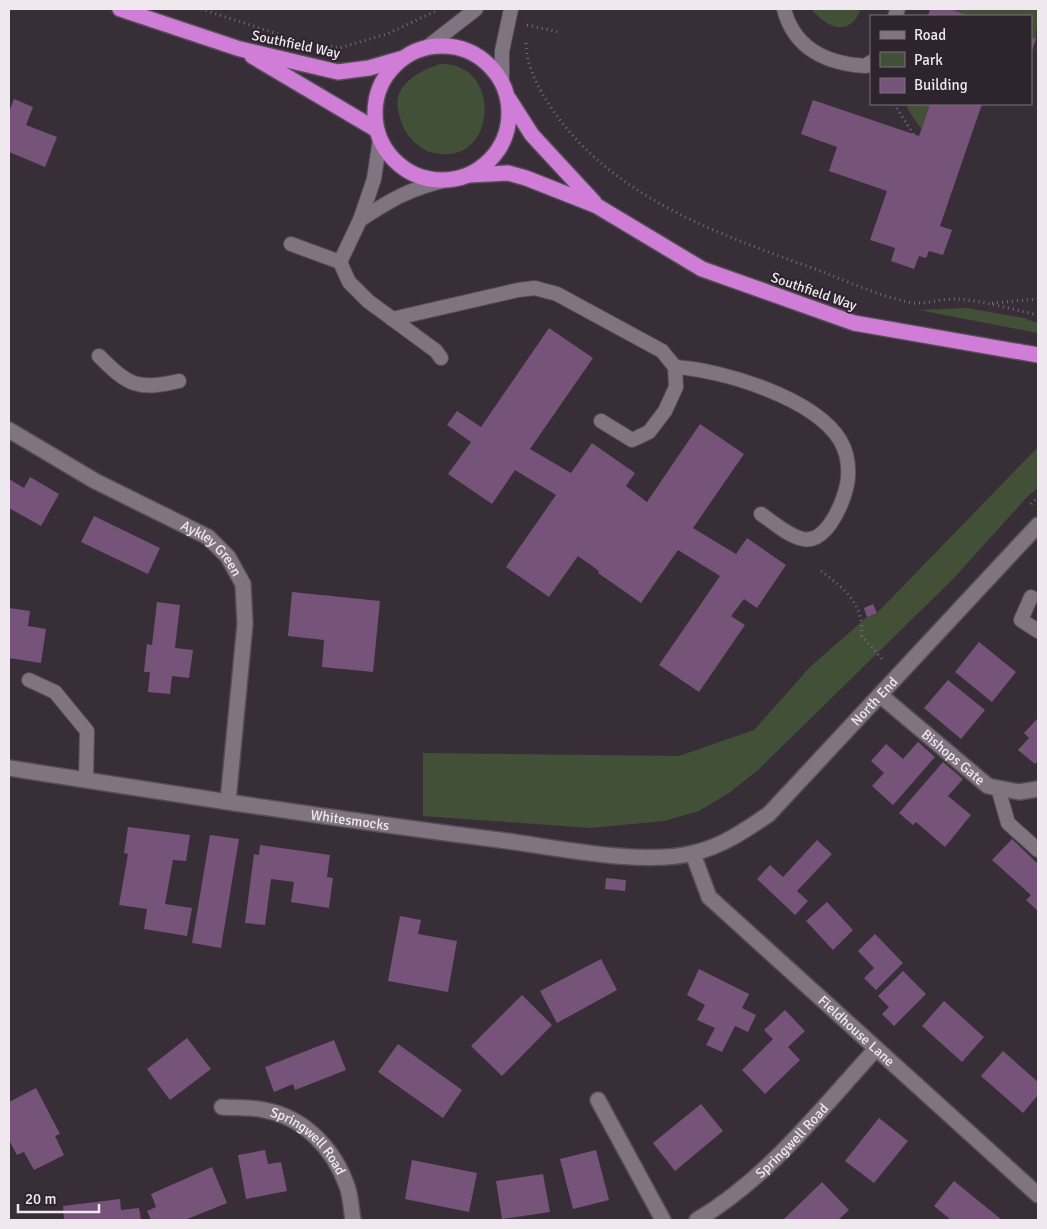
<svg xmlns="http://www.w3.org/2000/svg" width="1047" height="1229" viewBox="0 0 1047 1229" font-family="Signika,sans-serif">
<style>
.green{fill:#425038}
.building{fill:#765379}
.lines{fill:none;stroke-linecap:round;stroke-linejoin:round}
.lane-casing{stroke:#554d56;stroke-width:16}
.street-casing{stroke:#554d56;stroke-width:18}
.highway-casing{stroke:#554d56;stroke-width:18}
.path{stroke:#766d76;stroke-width:3;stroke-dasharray:1 4;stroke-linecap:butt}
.lane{stroke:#7f7480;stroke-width:14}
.street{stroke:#7f7480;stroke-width:15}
.highway{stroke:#d07dd7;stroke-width:15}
.labels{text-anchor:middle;stroke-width:4;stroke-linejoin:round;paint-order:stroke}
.street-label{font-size:14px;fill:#efe9ef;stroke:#2e242e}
</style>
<rect width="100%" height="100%" fill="#382e38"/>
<!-- green -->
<g class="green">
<path d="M 811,9 L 861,9 C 849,38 827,28 811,9 Z"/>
<path d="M 950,9 L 1038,9 L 1036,39 L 1031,37 L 1031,16 L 971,16 Z"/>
<path d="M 440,64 C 501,61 498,160 441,154 C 436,153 431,153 427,151 C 409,141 402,129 398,109 C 393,84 421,70 440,64 Z"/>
<path d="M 906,104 L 930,104 L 921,129 L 909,111 Z"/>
<path d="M 967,308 L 1024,318 L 1038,323 L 1038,333 L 919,310 Z"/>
<path d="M 1038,447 L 1038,488 L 1028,496 L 953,579 L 758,770 L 729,793 L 699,811 L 664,821 L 590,828 L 423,816 L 423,753 L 679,756 L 754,730 L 810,667 L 867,617 L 877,613 Z"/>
</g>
<!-- building -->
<g class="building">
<path d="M 930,9 L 950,9 L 970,16 L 928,16 Z"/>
<path d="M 1031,37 L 1036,39 L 1031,54 Z"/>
<path d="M 14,99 L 33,107 L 26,125 L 57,137 L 45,167 L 9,152 L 9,112 Z"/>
<path d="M 813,100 L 919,136 L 930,104 L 982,104 L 940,226 L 952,230 L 943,255 L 929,251 L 926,258 L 919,256 L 914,269 L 891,261 L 895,248 L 870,240 L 887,191 L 829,171 L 837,147 L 801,134 Z"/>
<path d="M 549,328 L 593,358 L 530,449 L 571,473 L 592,443 L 635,473 L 626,486 L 647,502 L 700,424 L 744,454 L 693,528 L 736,554 L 747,538 L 786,565 L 757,608 L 744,599 L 731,616 L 745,625 L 699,692 L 659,665 L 720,576 L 678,550 L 641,603 L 598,573 L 599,571 L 578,556 L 549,597 L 506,567 L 556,495 L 515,470 L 492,504 L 448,474 L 471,442 L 447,425 L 457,411 L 481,427 Z"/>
<path d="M 30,477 L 59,494 L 41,526 L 9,508 L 9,479 L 24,488 Z"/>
<path d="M 94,516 L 160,548 L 148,574 L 81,542 Z"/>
<path d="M 292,592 L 380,601 L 373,672 L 322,667 L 324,640 L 288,636 Z"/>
<path d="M 157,602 L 180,605 L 175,648 L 193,650 L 189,678 L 172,676 L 170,694 L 148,692 L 150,672 L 144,672 L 147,644 L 152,645 Z"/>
<path d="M 873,604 L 877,613 L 867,617 L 864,608 Z"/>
<path d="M 9,608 L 30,611 L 28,626 L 46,629 L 41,663 L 9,658 Z"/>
<path d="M 979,642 L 1016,672 L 992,702 L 955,672 Z"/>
<path d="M 948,680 L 985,710 L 961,739 L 924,708 Z"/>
<path d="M 1038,718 L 1038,761 L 1035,764 L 1018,750 L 1029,738 L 1024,733 Z"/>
<path d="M 918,742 L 935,757 L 893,805 L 872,786 L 884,773 L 871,761 L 886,744 L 903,759 Z"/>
<path d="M 943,762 L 963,779 L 948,796 L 971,815 L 945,847 L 916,822 L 913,825 L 899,813 Z"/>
<path d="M 128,827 L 190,835 L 186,861 L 173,860 L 165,904 L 192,908 L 187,936 L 144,929 L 147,909 L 119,905 L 128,854 L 124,853 Z"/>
<path d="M 210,835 L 239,839 L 221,948 L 192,943 Z"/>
<path d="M 1012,839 L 1038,864 L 1038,911 L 1026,900 L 1031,895 L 992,860 Z"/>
<path d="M 817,840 L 832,854 L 797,891 L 808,901 L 795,915 L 757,879 L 770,865 L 783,877 Z"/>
<path d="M 260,845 L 330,855 L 327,877 L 333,878 L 329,908 L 291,902 L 294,882 L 271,879 L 265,925 L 245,923 L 254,854 L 259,855 Z"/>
<path d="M 606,878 L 626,880 L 625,891 L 605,889 Z"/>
<path d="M 827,902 L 853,930 L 833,950 L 806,921 Z"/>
<path d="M 400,916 L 421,920 L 418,934 L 457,941 L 448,992 L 388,981 Z"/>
<path d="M 875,934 L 903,963 L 876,990 L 864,978 L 874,968 L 858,951 Z"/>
<path d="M 601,959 L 617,990 L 557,1023 L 540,991 Z"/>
<path d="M 699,969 L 749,994 L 742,1008 L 756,1015 L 748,1032 L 735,1026 L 722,1052 L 706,1045 L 715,1028 L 697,1020 L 705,1005 L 687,995 Z"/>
<path d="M 903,971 L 926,994 L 894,1026 L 882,1014 L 889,1007 L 878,996 Z"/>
<path d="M 522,995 L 552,1025 L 502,1076 L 471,1046 Z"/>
<path d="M 944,1001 L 984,1037 L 962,1062 L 922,1026 Z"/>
<path d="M 785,1010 L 805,1031 L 788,1047 L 800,1060 L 765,1094 L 742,1070 L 773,1039 L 764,1030 Z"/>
<path d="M 187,1038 L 211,1069 L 170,1100 L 147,1069 Z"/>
<path d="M 334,1040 L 346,1070 L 295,1090 L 293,1084 L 274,1092 L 265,1067 Z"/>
<path d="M 398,1044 L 462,1090 L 443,1118 L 378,1072 Z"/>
<path d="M 1003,1051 L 1038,1082 L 1038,1095 L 1023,1113 L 981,1076 Z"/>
<path d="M 36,1088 L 60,1134 L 55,1136 L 64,1155 L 34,1170 L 24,1152 L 17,1155 L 9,1140 L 9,1102 Z"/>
<path d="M 701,1104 L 723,1131 L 675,1171 L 653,1143 Z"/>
<path d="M 879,1118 L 908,1141 L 874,1183 L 845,1161 Z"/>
<path d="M 265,1150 L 268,1164 L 281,1162 L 287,1191 L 246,1199 L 238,1155 Z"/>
<path d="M 596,1150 L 609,1200 L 573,1209 L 560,1159 Z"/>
<path d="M 412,1160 L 477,1173 L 469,1212 L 405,1199 Z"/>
<path d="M 212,1167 L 227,1203 L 185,1220 L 151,1220 L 147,1211 L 156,1207 L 151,1194 Z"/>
<path d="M 543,1174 L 550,1212 L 502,1219 L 496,1181 Z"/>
<path d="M 954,1181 L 1002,1220 L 951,1220 L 934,1206 Z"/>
<path d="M 822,1182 L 849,1210 L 838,1220 L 783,1220 Z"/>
<path d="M 120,1199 L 121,1210 L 139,1208 L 141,1220 L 64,1220 L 63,1206 Z"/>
</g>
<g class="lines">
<defs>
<g id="lane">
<path d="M 784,9 C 794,49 828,64 866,66 L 871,62"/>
<path d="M 895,16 L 898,9"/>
<path d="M 426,48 L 476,9"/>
<path d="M 502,81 L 502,51 L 511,9"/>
<path d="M 360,220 C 392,199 409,189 447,180"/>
<path d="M 291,244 L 340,262 L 349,282 L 368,301 L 436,351 L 441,358"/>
<path d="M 340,262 L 360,220 L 374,179 L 380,139"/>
<path d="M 392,319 L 518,290 L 535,288 L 557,294 L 662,351 L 675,367 L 676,387 L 665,411 L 649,432 L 632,440 L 601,421"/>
<path d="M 99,356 C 128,385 137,391 179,381"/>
<path d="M 675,367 C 723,370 814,398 840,440 C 847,452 849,464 848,477 C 847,496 828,544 803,539 C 788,536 773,522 761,514"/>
<path d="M 1031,597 L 1021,620 L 1038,631"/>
<path d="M 29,680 L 55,692 L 87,731 L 86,780"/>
<path d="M 998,788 L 1008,823 L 1038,850"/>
</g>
<g id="street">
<path id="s1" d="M 9,430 L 95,481 L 208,537 L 228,557 L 243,584 L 245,624 L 228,801"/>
<path id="s2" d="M 880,695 L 988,786 L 1019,792 L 1038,789"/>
<path id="s3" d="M 9,768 C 175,794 340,820 507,841 C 559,848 644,866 693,853 C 721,847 746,830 769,814 L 1038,525"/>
<path id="s4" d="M 693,854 L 709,897 L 1038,1195"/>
<path d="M 598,1100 L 663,1220"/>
<path id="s5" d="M 222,1107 C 236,1108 251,1107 264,1110 C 304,1117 334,1149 347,1186 C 351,1197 351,1209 353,1220"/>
<path id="s6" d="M 697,1220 C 768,1178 820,1110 875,1050"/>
</g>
<g id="highway">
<path d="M 120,9 L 240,49 L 338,72 L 369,68 L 400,59"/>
<circle cx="442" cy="113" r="67"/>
<path d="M 252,56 L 377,130"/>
<path d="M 509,99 L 532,135 L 594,202"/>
<path d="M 469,175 L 508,173 L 526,178 L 597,206 L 702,269 L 854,323 L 1038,355"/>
</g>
</defs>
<!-- lane casing -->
<use href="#lane" class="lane-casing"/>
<!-- street casing -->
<use href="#street" class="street-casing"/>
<!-- highway casing -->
<use href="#highway" class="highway-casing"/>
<!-- path -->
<g class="path">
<path d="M 201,9 L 281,35"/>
<path d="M 527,25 L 559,32"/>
<path d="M 526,43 C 527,68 538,88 552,109 C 612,197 718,234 815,269 C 845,280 876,295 908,302 C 923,306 941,298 957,299 C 984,301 1011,309 1038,315"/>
<path d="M 331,46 L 339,48 L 387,34 L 438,10"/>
<path d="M 894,104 L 914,135"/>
<path d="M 992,303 L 1038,299"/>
<path d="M 1031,504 L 1038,497"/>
<path d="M 821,571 C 845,589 863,603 862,636 L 883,660"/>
</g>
<!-- lane -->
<use href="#lane" class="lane"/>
<!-- street -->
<use href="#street" class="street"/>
<!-- highway -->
<use href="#highway" class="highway"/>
</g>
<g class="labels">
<!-- street labels -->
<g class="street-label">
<text transform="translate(296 44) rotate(12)" y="5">Southfield Way</text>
<text transform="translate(814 291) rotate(19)" y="5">Southfield Way</text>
<text dy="5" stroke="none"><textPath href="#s1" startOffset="236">Aykley Green</textPath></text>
<text dy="5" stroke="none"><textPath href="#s3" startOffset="931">North End</textPath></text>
<text dy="5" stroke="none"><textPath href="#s2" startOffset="96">Bishops Gate</textPath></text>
<text dy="5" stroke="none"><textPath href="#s3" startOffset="345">Whitesmocks</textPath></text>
<text dy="5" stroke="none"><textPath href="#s4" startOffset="245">Fieldhouse Lane</textPath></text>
<text dy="5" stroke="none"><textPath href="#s6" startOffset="124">Springwell Road</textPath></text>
<text dy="5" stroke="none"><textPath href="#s5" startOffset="98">Springwell Road</textPath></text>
</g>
</g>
<!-- border -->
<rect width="1047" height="1229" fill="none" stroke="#efe9ef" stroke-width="20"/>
<!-- legend -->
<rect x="870" y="15" width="162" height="90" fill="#2e242e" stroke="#7b737b"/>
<rect x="880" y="31" width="25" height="8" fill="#7f7480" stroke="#7b737b"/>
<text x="914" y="40" font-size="15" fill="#efe9ef">Road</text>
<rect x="880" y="52" width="25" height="15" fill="#425038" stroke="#7b737b"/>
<text x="914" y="65" font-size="15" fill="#efe9ef">Park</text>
<rect x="880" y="78" width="25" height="15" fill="#765379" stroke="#7b737b"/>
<text x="914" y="90" font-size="15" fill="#efe9ef">Building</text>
<!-- scale -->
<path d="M18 1204v8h81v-8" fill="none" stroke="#efe9ef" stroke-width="2.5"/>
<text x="25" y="1204" font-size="15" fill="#efe9ef" stroke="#2e242e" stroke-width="4" paint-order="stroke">20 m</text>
</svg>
